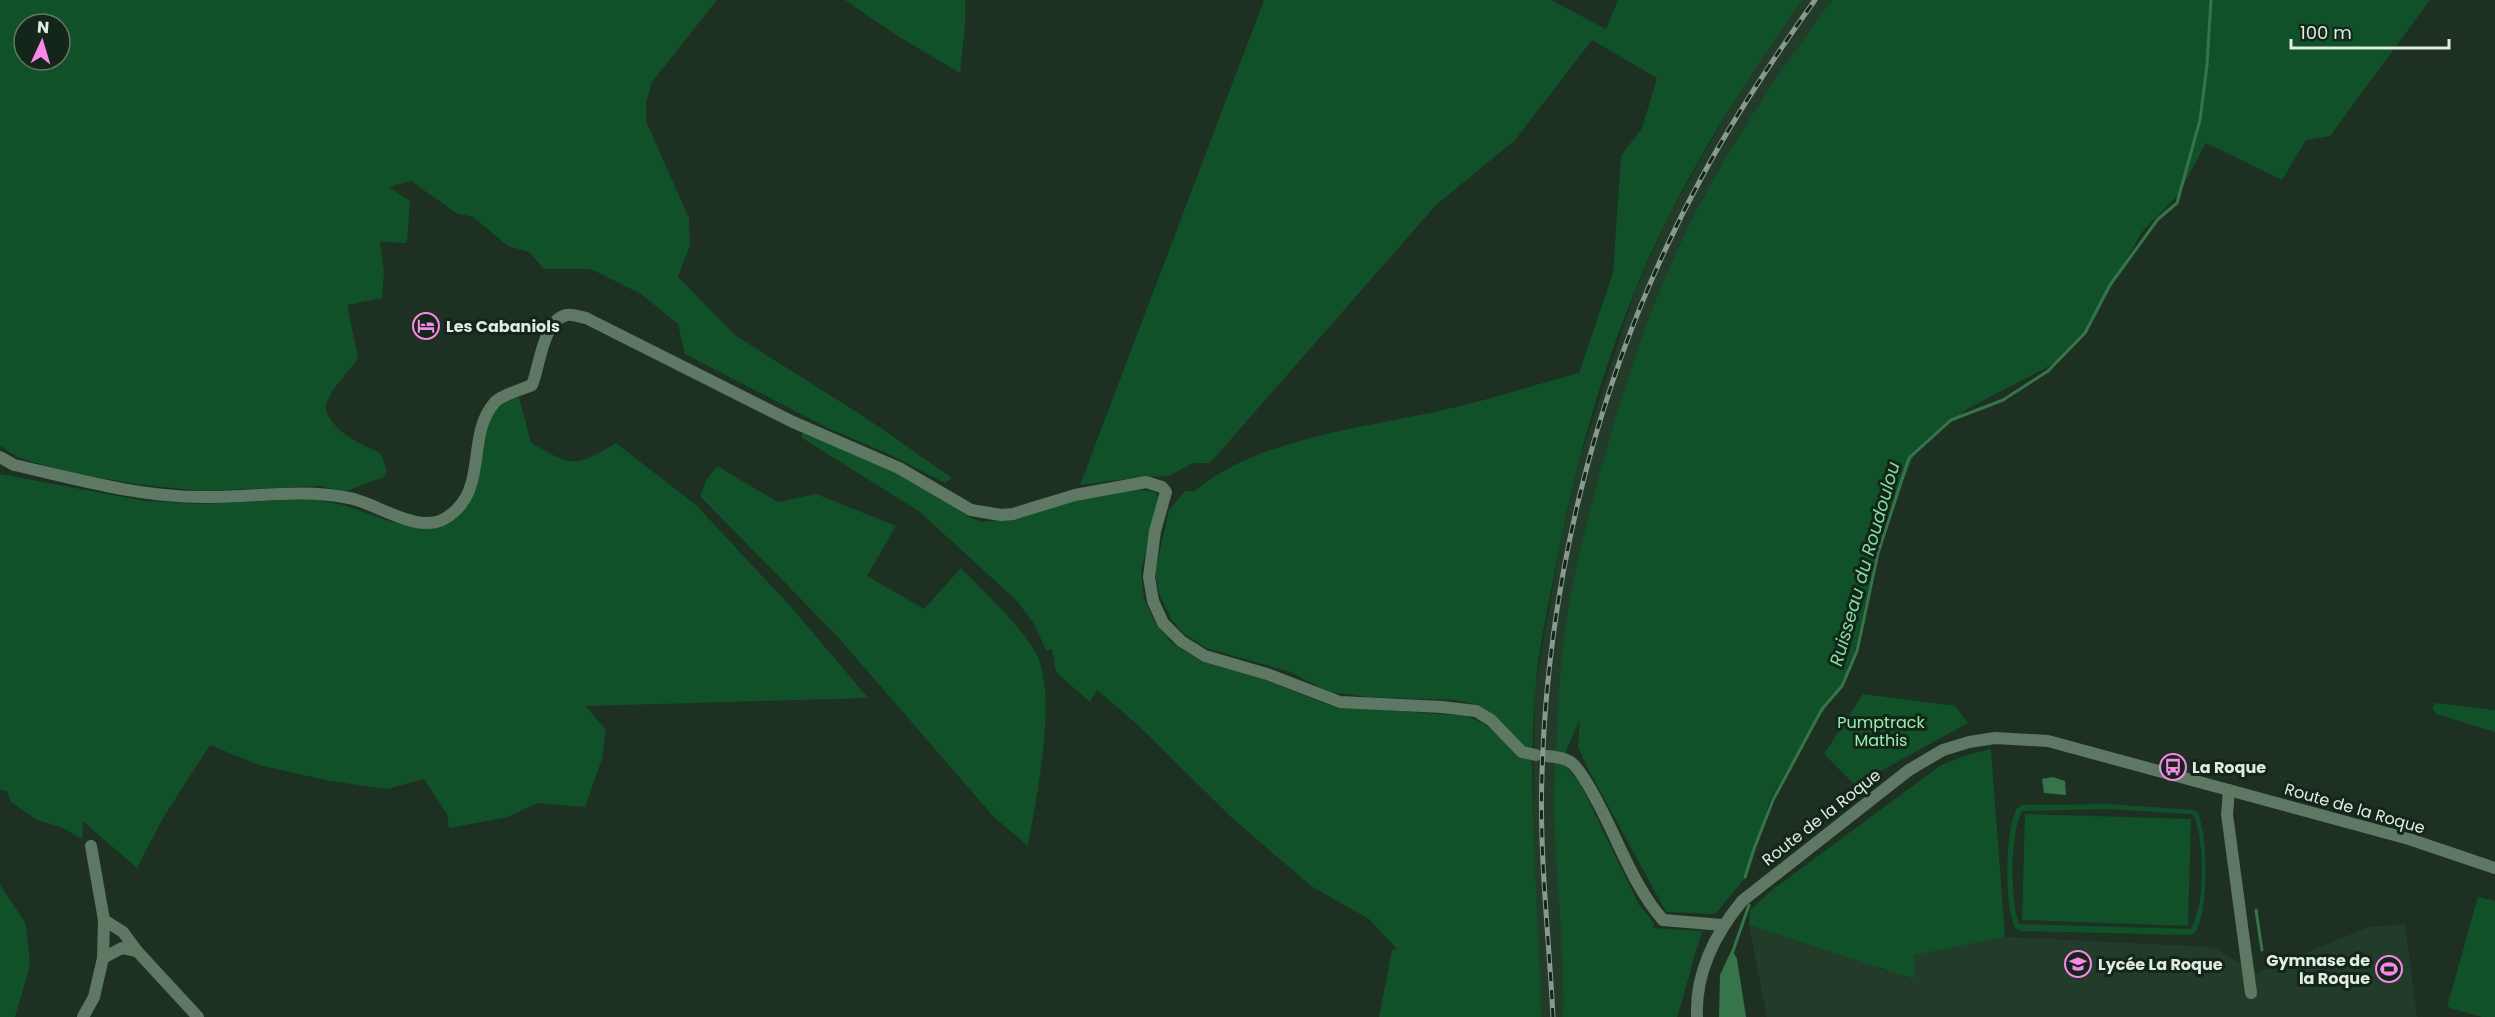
<svg xmlns="http://www.w3.org/2000/svg" width="2495" height="1017" viewBox="0 0 2495 1017" font-family="Poppins,sans-serif">
<style>
.built{fill:#233c2a}
.green{fill:#10512a;fill-rule:evenodd}
.water{fill:#36754a}
.lines{fill:none;stroke-linecap:round;stroke-linejoin:round}
.stream{stroke:#36754a;stroke-width:3}
.minor{stroke:#5e7864;stroke-width:12}
.rail-casing{stroke:#8a998d;stroke-width:5}
.rail{stroke:#142619;stroke-width:3;stroke-dasharray:9;stroke-linecap:butt}
.labels{text-anchor:middle;stroke-width:6;stroke-linejoin:round;paint-order:stroke}
.poi-label{font-size:16px;font-weight:bold;fill:#e0ece2;stroke:#142619;text-anchor:start}
.park-label{font-size:16px;fill:#96efaf;stroke:#142619}
.street-label{font-size:16px;fill:#e0ece2;stroke:#142619}
.water-label{font-size:18px;font-style:italic;fill:#83dd9e;stroke:#142619}
</style>
<rect width="100%" height="100%" fill="#1d3022"/>
<!-- built -->
<g class="built">
<path d="M 1802,0 L 1832,0 L 1760,102 L 1715,176 L 1677,251 L 1645,330 L 1586,529 L 1566,623 L 1554,780 L 1564,979 L 1563,1017 L 1541,1017 L 1533,845 L 1535,691 L 1560,544 L 1579,461 L 1635,292 L 1669,216 L 1736,97 L 1761,57 Z"/>
<path d="M 2405,924 L 2417,1017 L 1767,1017 L 1749,925 L 1913,979 L 1915,955 L 2005,937 L 2213,947 L 2257,973 L 2369,927 Z"/>
</g>
<!-- green -->
<g class="green">
<path d="M 0,0 L 717,0 L 652,82 L 646,103 L 646,121 L 689,218 L 690,245 L 678,277 L 735,335 L 869,420 L 952,478 L 945,483 L 891,455 L 828,428 L 685,354 L 678,324 L 641,294 L 591,269 L 544,269 L 529,252 L 508,246 L 473,217 L 456,213 L 411,181 L 389,187 L 410,201 L 407,243 L 380,242 L 384,271 L 382,298 L 347,305 L 358,358 C 347,375 331,387 325,407 C 333,433 357,442 380,453 L 387,469 L 384,477 L 344,492 L 321,486 L 201,491 L 137,484 L 76,474 L 19,458 L 0,446 ZM 24,24 L 60,24 L 60,60 L 24,60 Z"/>
<path d="M 845,0 L 965,0 L 965,26 L 960,73 L 898,36 Z"/>
<path d="M 1264,0 L 1551,0 L 1606,29 L 1618,0 L 1802,0 C 1753,69 1707,141 1669,216 C 1614,325 1577,451 1555,570 C 1547,611 1538,652 1535,693 C 1527,801 1539,909 1541,1017 L 1379,1017 L 1392,950 L 1397,949 L 1369,919 L 1311,886 L 1232,818 L 1139,726 L 1097,690 L 1090,702 L 1056,672 L 1052,649 L 1046,650 L 1034,624 L 1017,601 L 920,512 L 802,438 L 801,434 L 804,433 L 863,456 L 910,478 L 959,507 L 969,517 L 982,522 L 1016,518 L 1075,501 L 1133,488 L 1156,492 L 1159,500 L 1141,571 L 1144,598 L 1155,623 L 1172,643 L 1201,661 L 1262,679 L 1332,706 L 1466,716 L 1483,723 L 1495,732 L 1501,721 L 1475,704 L 1455,700 L 1367,697 L 1329,692 L 1290,672 L 1206,648 L 1183,633 L 1171,619 L 1159,593 L 1155,572 L 1169,510 L 1185,491 L 1195,491 C 1259,436 1375,427 1456,407 C 1497,397 1538,384 1579,373 L 1613,273 L 1621,156 L 1642,128 L 1657,78 L 1592,40 L 1515,140 L 1436,205 L 1210,463 L 1193,463 L 1169,476 L 1141,477 L 1080,485 Z"/>
<path d="M 1832,0 L 2430,0 L 2330,136 L 2306,140 L 2282,180 L 2206,143 L 2178,195 L 2142,232 L 2081,339 L 2053,364 L 1967,409 L 1916,451 L 1881,531 L 1852,666 L 1834,696 L 1812,727 L 1770,800 L 1747,876 L 1715,914 L 1666,912 L 1585,763 L 1578,746 L 1580,719 L 1565,753 L 1556,751 C 1558,709 1560,666 1566,624 C 1572,581 1583,538 1594,496 C 1616,412 1641,329 1677,251 C 1718,161 1774,79 1832,0 Z"/>
<path d="M 519,397 L 531,443 C 574,467 574,468 616,443 L 696,505 L 792,608 L 868,698 L 586,706 L 606,730 L 602,759 L 585,807 L 538,803 L 508,817 L 449,828 L 447,814 L 424,779 L 387,789 L 330,781 L 259,765 L 210,745 L 163,818 L 137,868 L 83,821 L 82,839 L 61,827 L 37,820 L 11,802 L 7,791 L 0,790 L 0,474 L 145,501 L 200,504 L 311,499 L 344,505 L 389,521 L 431,529 L 448,524 L 469,504 L 477,487 L 480,453 L 492,413 L 502,402 Z"/>
<path d="M 717,466 L 778,502 L 816,494 L 896,526 L 867,576 L 924,609 L 961,568 C 985,593 1017,622 1035,651 C 1059,693 1036,798 1028,846 L 993,816 L 837,636 L 700,496 L 707,479 Z"/>
<path d="M 1863,694 L 1955,706 L 1968,723 L 1855,785 L 1824,754 Z"/>
<path d="M 2436,703 L 2495,710 L 2495,732 L 2436,714 L 2432,707 Z"/>
<path d="M 1991,749 L 2005,937 L 1915,955 L 1914,979 L 1749,925 L 1750,910 L 1772,890 L 1941,765 L 1970,754 Z"/>
<path d="M 1555,762 L 1567,768 L 1580,783 L 1639,905 L 1654,923 L 1653,928 L 1703,931 C 1692,959 1687,988 1677,1017 L 1563,1017 C 1566,932 1550,847 1555,762 Z"/>
<path d="M 2109,804 L 2193,810 L 2198,813 C 2208,838 2209,910 2195,933 L 2189,935 L 2022,931 L 2015,928 C 2004,904 2005,831 2017,808 L 2022,805 ZM 2108,809 L 2191,814 L 2195,817 C 2204,846 2206,902 2191,929 L 2019,924 C 2010,901 2010,832 2022,811 Z"/>
<path d="M 2025,814 L 2191,819 L 2188,926 L 2022,920 Z"/>
<path d="M 0,885 L 26,924 L 30,965 L 15,1017 L 0,1017 Z"/>
<path d="M 2478,897 L 2495,901 L 2495,1017 L 2482,1017 L 2447,1007 Z"/>
</g>
<!-- water -->
<g class="water">
<path d="M 2053,777 L 2065,781 L 2066,795 L 2044,793 L 2042,779 Z"/>
<path d="M 1732,949 L 1737,959 L 1746,1017 L 1719,1017 L 1720,975 Z"/>
</g>
<g class="lines">
<!-- stream -->
<g class="stream">
<path d="M 1745,877 L 1754,849 L 1773,800 L 1822,709 L 1842,686 L 1857,651 L 1878,553 L 1909,458 L 1951,420 L 2003,400 L 2048,371 L 2085,333 L 2110,285 L 2158,219 L 2177,203 L 2200,120 L 2207,65 L 2211,0"/>
<path d="M 2256,910 L 2262,950"/>
<path d="M 1733,951 L 1749,905"/>
</g>
<!-- minor -->
<g class="minor">
<path d="M 0,457 L 14,465 C 76,479 139,497 203,497 C 252,498 300,488 349,498 C 376,503 417,534 444,519 C 491,492 464,437 495,402 C 503,394 521,390 532,385 C 540,366 543,319 567,315 C 573,314 580,317 586,318 L 793,422 L 899,468 L 971,510 L 1001,515 L 1013,514 L 1075,495 L 1146,482 L 1162,487 L 1166,492 L 1155,531 L 1149,577 L 1153,601 L 1163,623 L 1181,641 L 1205,656 L 1267,674 L 1340,702 L 1442,707 L 1476,711 L 1491,720 L 1522,752 L 1536,755"/>
<path d="M 1547,756 C 1557,757 1566,758 1573,764 C 1584,775 1591,790 1598,803 C 1619,842 1634,887 1663,920 L 1722,925"/>
<path d="M 2229,790 L 2227,814 L 2251,993"/>
<path d="M 91,846 L 104,920 L 103,958"/>
<path d="M 104,920 L 123,932 L 137,951"/>
<path d="M 83,1017 L 94,997 L 103,958 L 122,948 L 137,951 L 198,1017"/>
<path d="M 1697,1017 C 1695,972 1715,934 1742,901 L 1909,770 L 1943,750 L 1969,742 L 1995,738 L 2048,741 L 2409,839 L 2495,868"/>
</g>
<defs>
<path id="rail" d="M 1553,1017 C 1549,936 1539,855 1542,774 C 1548,566 1604,355 1704,173 C 1737,112 1775,56 1815,0"/>
</defs>
<!-- rail casing -->
<use href="#rail" class="rail-casing"/>
<!-- rail -->
<use href="#rail" class="rail"/>
</g>
<!-- icons -->
<defs>
<symbol id="hotel-ring" viewBox="-11 -11 22 22"><circle r="9.5" fill="#142619" stroke="#f888e9" stroke-width="1.5"/><path d="M-6-4.5h1.5V1H6V5H4.5V3h-9V5H-6ZM-4 0a1.8 1.8 0 1 1 3.6 0ZM.5 0V-2.5h3Q6-2.5 6 0Z" fill="#f888e9"/></symbol>
<symbol id="bus-ring" viewBox="-11 -11 22 22"><circle r="9.5" fill="#142619" stroke="#f888e9" stroke-width="1.5"/><path d="M-5-6H5V4H4V6H2V4H-2V6H-4V4H-5ZM-3.5-4V0h7V-4ZM-3.5 1.2v1.5H-2V1.2ZM2 1.2v1.5H3.5V1.2Z" fill="#f888e9"/></symbol>
<symbol id="school-ring" viewBox="-11 -11 22 22"><circle r="9.5" fill="#142619" stroke="#f888e9" stroke-width="1.5"/><path d="M0-5L7-2L0 1L-7-2ZM-4 1L0 2.5L4 1V4Q0 6-4 4Z" fill="#f888e9"/></symbol>
<symbol id="stadium-ring" viewBox="-11 -11 22 22"><circle r="9.5" fill="#142619" stroke="#f888e9" stroke-width="1.5"/><path d="M0-5a6.5 5 0 1 0 0 10a6.5 5 0 1 0 0-10ZM-3.5-1.8h7v3.6h-7Z" fill="#f888e9"/></symbol>
</defs>
<g fill-rule="evenodd">
<use href="#hotel-ring" x="411" y="311" width="30" height="30"/>
<use href="#bus-ring" x="2158" y="752" width="30" height="30"/>
<use href="#school-ring" x="2063" y="949" width="30" height="30"/>
<use href="#stadium-ring" x="2374" y="954" width="30" height="30"/>
</g>
<g class="labels">
<!-- poi labels -->
<g class="poi-label">
<text x="446" y="332">Les Cabaniols</text>
<text x="2192" y="773">La Roque</text>
<text x="2370" y="966" text-anchor="end">Gymnase de<tspan x="2370" dy="18">la Roque</tspan></text>
<text x="2098" y="970">Lycée La Roque</text>
</g>
<!-- park labels -->
<g class="park-label">
<text x="1881" y="728">Pumptrack<tspan x="1881" dy="18">Mathis</tspan></text>
</g>
<!-- street labels -->
<g class="street-label">
<text transform="translate(2355 808) rotate(16)" y="6">Route de la Roque</text>
<text transform="translate(1821 817) rotate(-38)" y="6">Route de la Roque</text>
</g>
<!-- water labels -->
<g class="water-label">
<text transform="translate(1865 564) rotate(-74)" y="6">Ruisseau du Roudoulou</text>
</g>
</g>
<!-- north arrow -->
<g transform="translate(42 42) rotate(4)"><circle r="28" fill="#142619" stroke="#667569" stroke-width="1.5"/>
<path d="M0-4.5L10 22L0 15L-10 22Z" fill="#f888e9"/>
<text y="-9" font-size="16" font-weight="bold" text-anchor="middle" fill="#e0ece2">N</text>
</g>
<!-- scale -->
<path d="M2291 39v9h158v-9" fill="none" stroke="#e0ece2" stroke-width="3"/>
<text x="2300" y="39" font-size="18" fill="#e0ece2" stroke="#142619" stroke-width="4.5" paint-order="stroke">100 m</text>
</svg>
